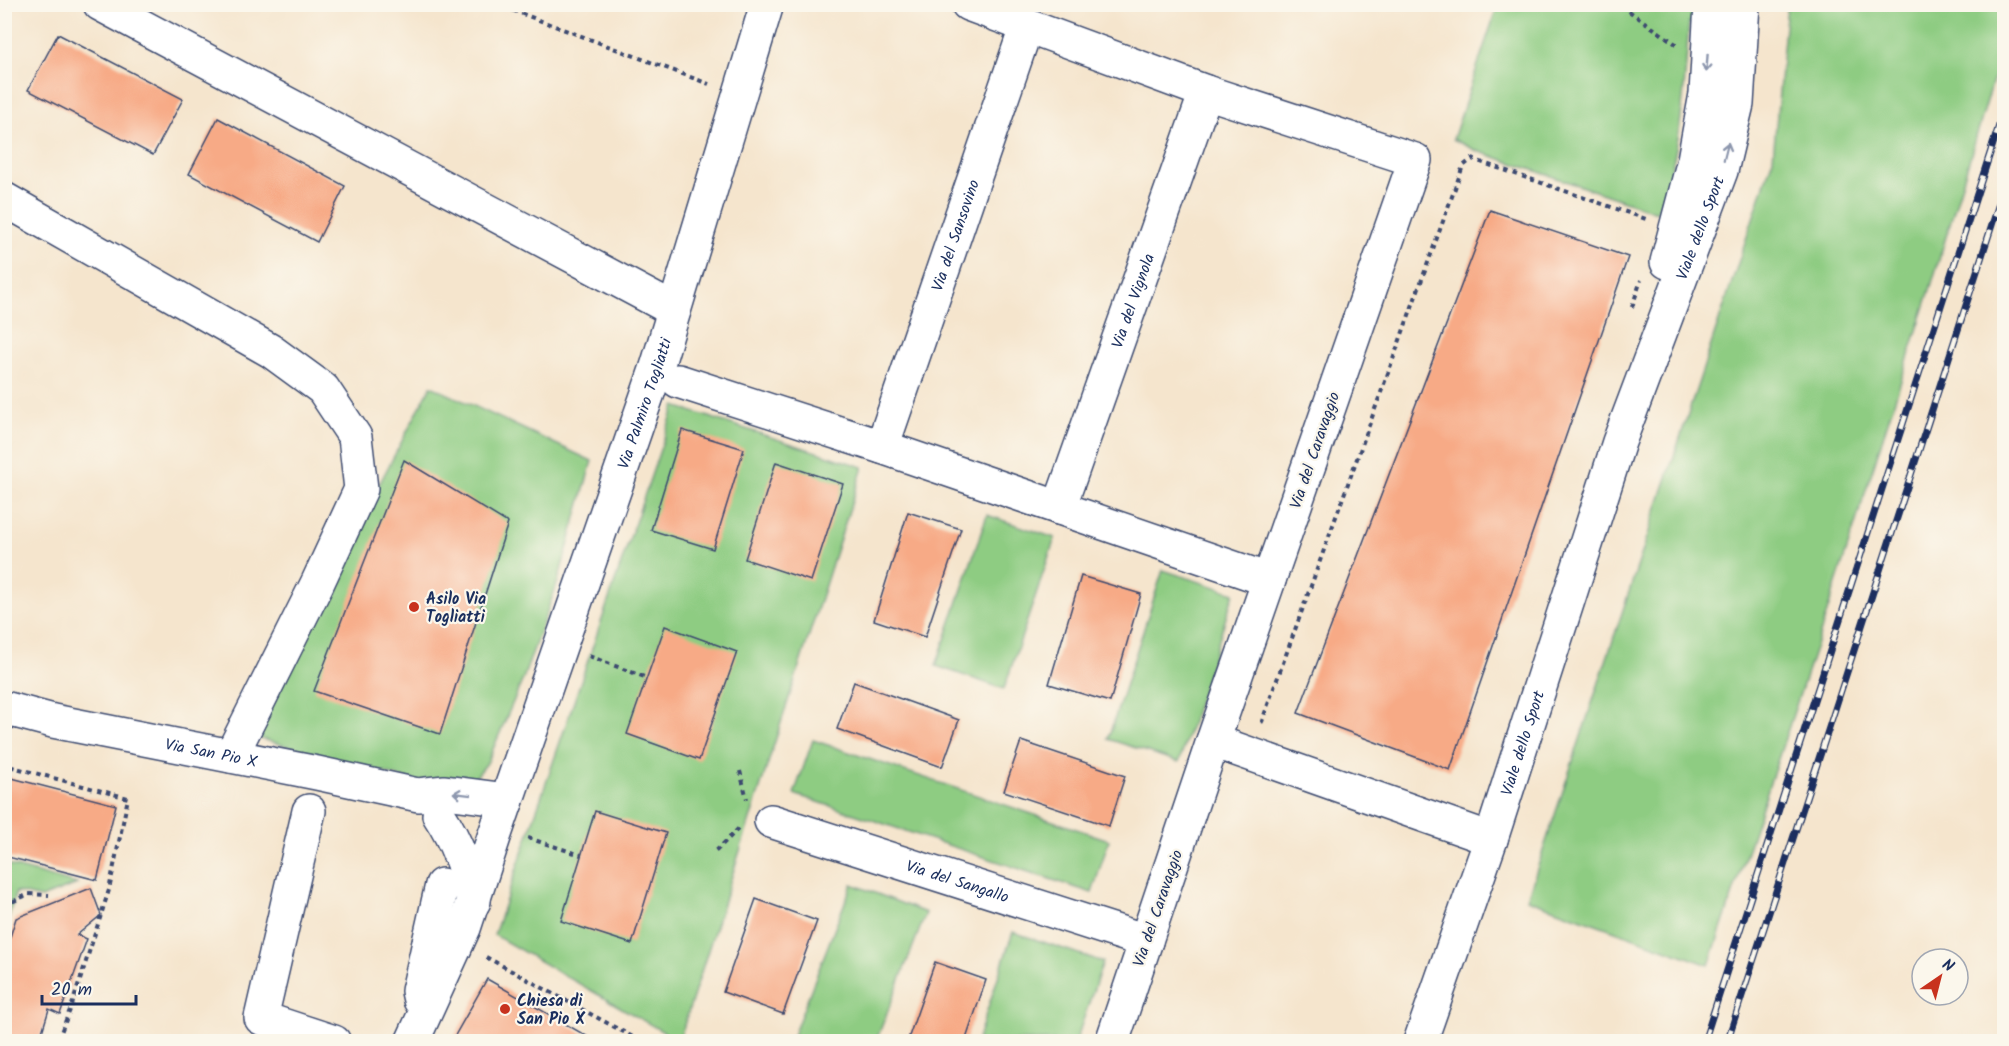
<svg xmlns="http://www.w3.org/2000/svg" width="2009" height="1046" viewBox="0 0 2009 1046" font-family="Kalam,sans-serif">
<style>
.green{fill:#8ecc82;stroke:#547e70;stroke-width:1.5}
.building{fill:#f7aa86}
.lines{fill:none;stroke-linecap:round;stroke-linejoin:round}
.minor-casing{stroke:#3c4a6f;stroke-width:36}
.path{stroke:#3c4a6f;stroke-width:4;stroke-dasharray:4.5 4.5;stroke-linecap:butt}
.minor{stroke:#fff;stroke-width:33}
.rail-casing{stroke:#1b2f5e;stroke-width:7}
.rail{stroke:#fbf7ec;stroke-width:4.5;stroke-dasharray:14;stroke-linecap:butt}
.oneway{stroke:#8d97ae}
.poi-dot{fill:#c8321e;stroke:#fbf7ec;stroke-width:2}
.labels{text-anchor:middle;stroke-width:4.5;stroke-linejoin:round;paint-order:stroke}
.street-label{font-size:16px;fill:#1b2f5e;stroke:#fbf7ec}
.poi-label{font-size:16px;font-weight:bold;fill:#1b2f5e;stroke:#fbf7ec;text-anchor:start}
</style>
<rect width="100%" height="100%" fill="#fbf7ec"/>
<filter id="ink" filterUnits="userSpaceOnUse"><feTurbulence type="fractalNoise" baseFrequency=".0167" numOctaves="2"/><feDisplacementMap in="SourceGraphic" scale="12" xChannelSelector="R" yChannelSelector="G"/><feConvolveMatrix kernelMatrix="1 2 1 2 8 2 1 2 1" color-interpolation-filters="sRGB"/></filter>
<filter id="wash" filterUnits="userSpaceOnUse"><feTurbulence type="fractalNoise" baseFrequency=".008" numOctaves="4" result="noise"/><feDisplacementMap in="SourceGraphic" scale="24" xChannelSelector="R" yChannelSelector="G"/><feGaussianBlur stdDeviation="1.35" result="paint"/><feColorMatrix in="noise" values="0 0 0 0 0 0 0 0 0 0 0 0 0 0 0 0 0 1.4 0 .05"/><feComposite in="paint" operator="in"/></filter>
<g filter="url(#wash)">
<rect width="100%" height="100%" fill="#f5e5cd"/>
<!-- green -->
<g class="green">
<path d="M 1498,5 L 1693,5 L 1695,25 L 1689,22 C 1684,86 1683,152 1657,212 L 1477,151 L 1453,139 Z"/>
<path d="M 1787,5 L 2004,5 L 2004,45 L 1929,293 L 1822,628 L 1709,965 L 1527,899 L 1773,158 Z"/>
<path d="M 431,386 L 592,461 L 558,581 L 523,679 L 487,763 L 471,783 L 421,783 L 247,735 Z"/>
<path d="M 675,406 L 863,467 L 679,1041 L 494,935 Z"/>
<path d="M 987,515 L 1055,538 L 1004,689 L 936,666 Z"/>
<path d="M 1163,570 L 1234,593 L 1179,762 L 1108,739 Z"/>
<path d="M 813,740 L 1109,840 L 1092,893 L 794,794 Z"/>
<path d="M 5,864 L 77,884 L 41,898 L 16,892 L 5,929 Z"/>
<path d="M 852,884 L 926,913 L 876,1041 L 791,1041 Z"/>
<path d="M 1013,932 L 1103,962 L 1076,1041 L 977,1041 Z"/>
</g>
<g id="blocks">
<!-- building -->
<g class="building">
<path d="M 58,34 L 183,99 L 153,155 L 28,90 Z"/>
<path d="M 218,118 L 345,186 L 317,242 L 189,174 Z"/>
<path d="M 1490,210 L 1628,257 L 1450,770 L 1298,713 Z"/>
<path d="M 682,430 L 744,449 L 713,549 L 651,530 Z"/>
<path d="M 404,460 L 508,523 L 440,734 L 314,691 Z"/>
<path d="M 776,462 L 843,484 L 811,581 L 745,559 Z"/>
<path d="M 908,512 L 961,529 L 925,637 L 874,620 Z"/>
<path d="M 1081,576 L 1141,594 L 1110,702 L 1049,684 Z"/>
<path d="M 665,626 L 737,652 L 699,760 L 627,734 Z"/>
<path d="M 854,682 L 959,720 L 942,767 L 837,729 Z"/>
<path d="M 1021,741 L 1125,776 L 1109,826 L 1004,791 Z"/>
<path d="M 4,776 L 116,805 L 97,880 L 4,856 Z"/>
<path d="M 595,811 L 666,833 L 632,944 L 561,921 Z"/>
<path d="M 91,888 L 101,915 L 77,935 L 87,939 L 60,1014 L 49,1009 L 39,1042 L 4,1042 L 4,1009 L 8,996 L 4,995 L 4,956 L 16,918 Z"/>
<path d="M 756,899 L 817,921 L 783,1014 L 723,992 Z"/>
<path d="M 935,962 L 986,980 L 965,1042 L 907,1042 Z"/>
<path d="M 487,979 L 597,1042 L 457,1042 L 453,1039 Z"/>
</g>
</g>
</g>
<g filter="url(#ink)">
<use href="#blocks" fill-opacity="0" stroke="#3c4a6f" stroke-width="1.5"/>
<g class="lines">
<defs>
<g id="minor">
<path d="M 100,4 L 674,310"/>
<path d="M 968,4 L 1206,92 L 1415,160 L 1213,741 L 1112,1042"/>
<path d="M 4,199 L 271,351 L 323,389 L 355,437 L 361,489 L 317,584 L 231,756"/>
<path d="M 1667,262 L 1694,160 L 1706,94 L 1711,4"/>
<path d="M 678,381 L 882,447 L 1269,580"/>
<path id="s1" d="M 882,447 L 1027,25"/>
<path id="s2" d="M 1059,508 L 1206,92"/>
<path id="s3" d="M 4,708 L 53,721 L 317,773 L 418,795 L 445,792 L 507,800"/>
<path d="M 1213,741 L 1491,839"/>
<path d="M 309,811 L 261,1018 L 334,1042"/>
<path d="M 439,815 C 458,844 465,868 474,901"/>
<path id="s4" d="M 771,821 L 1146,941"/>
<path d="M 420,1000 L 418,991 L 442,885"/>
<path id="s5" d="M 412,1042 L 464,928 L 494,837 L 657,367 L 767,4"/>
<path id="s6" d="M 1420,1042 L 1491,839 L 1619,442 L 1721,171 L 1737,104 L 1743,4"/>
</g>
</defs>
<!-- minor casing -->
<use href="#minor" class="minor-casing"/>
<!-- path -->
<g class="path">
<path d="M 496,4 L 709,84"/>
<path d="M 1624,4 L 1626,9 L 1676,44"/>
<path d="M 1632,307 L 1641,280"/>
<path d="M 589,656 L 647,678"/>
<path d="M 1264,722 L 1262,721 L 1463,166 L 1472,159 L 1646,219"/>
<path d="M 10,744 L 5,765 L 128,798 L 109,890 L 72,1005 L 57,1042"/>
<path d="M 740,771 L 747,799"/>
<path d="M 528,838 L 581,855"/>
<path d="M 716,851 L 741,826"/>
<path d="M 4,898 L 14,901 L 29,894 L 49,895"/>
<path d="M 486,957 L 642,1042"/>
</g>
<!-- minor -->
<use href="#minor" class="minor"/>
<defs>
<g id="rail">
<path d="M 1704,1042 L 2004,110"/>
<path d="M 1727,1042 L 2004,188"/>
</g>
</defs>
<!-- rail casing -->
<use href="#rail" class="rail-casing"/>
<!-- rail -->
<use href="#rail" class="rail"/>
</g>
<!-- one-way arrows -->
<defs><path id="oneway-shaft" d="M-6 0H5M1.5-3L5.5 0L1.5 3" fill="none" stroke-width="1.6" stroke-linecap="round" stroke-linejoin="round" transform="scale(1.5)"/></defs>
<g class="oneway">
<use href="#oneway-shaft" transform="translate(1707 63) rotate(94)"/>
<use href="#oneway-shaft" transform="translate(1726 151) rotate(-76)"/>
<use href="#oneway-shaft" transform="translate(462 794) rotate(-173)"/>
</g>
</g>
<!-- markers -->
<g class="poi-dot">
<circle cx="414" cy="607" r="6"/>
<circle cx="505" cy="1009" r="6"/>
</g>
<g class="labels">
<!-- street labels -->
<g class="street-label">
<text dy="6" stroke="none"><textPath href="#s6" startOffset="861">Viale dello Sport</textPath></text>
<text dy="6" stroke="none"><textPath href="#s1" startOffset="224">Via del Sansovino</textPath></text>
<text dy="6" stroke="none"><textPath href="#s2" startOffset="220">Via del Vignola</textPath></text>
<text dy="6" stroke="none"><textPath href="#s5" startOffset="680">Via Palmiro Togliatti</textPath></text>
<text transform="translate(1314 450) rotate(-71)" y="6">Via del Caravaggio</text>
<text dy="6" stroke="none"><textPath href="#s6" startOffset="316">Viale dello Sport</textPath></text>
<text dy="6" stroke="none"><textPath href="#s3" startOffset="212">Via San Pio X</textPath></text>
<text dy="6" stroke="none"><textPath href="#s4" startOffset="196">Via del Sangallo</textPath></text>
<text transform="translate(1157 908) rotate(-71)" y="6">Via del Caravaggio</text>
</g>
<!-- poi labels -->
<g class="poi-label">
<text x="426" y="604">Asilo Via<tspan x="426" dy="18">Togliatti</tspan></text>
<text x="517" y="1006">Chiesa di<tspan x="517" dy="18">San Pio X</tspan></text>
</g>
</g>
<!-- margin -->
<rect width="2009" height="1046" fill="none" stroke="#fbf7ec" stroke-width="24"/>
<!-- north arrow -->
<g transform="translate(1940 977) rotate(35)"><circle r="28" fill="#fbf7ec" stroke="#a1a7b3" stroke-width="1.5"/>
<path d="M0-4.5L10 22L0 15L-10 22Z" fill="#c8321e"/>
<text y="-9" font-size="16" font-weight="bold" text-anchor="middle" fill="#1b2f5e">N</text>
</g>
<!-- scale -->
<path d="M42 995v9h94v-9" fill="none" stroke="#1b2f5e" stroke-width="3"/>
<text x="51" y="995" font-size="18" fill="#1b2f5e" stroke="#fbf7ec" stroke-width="4.5" paint-order="stroke">20 m</text>
</svg>
